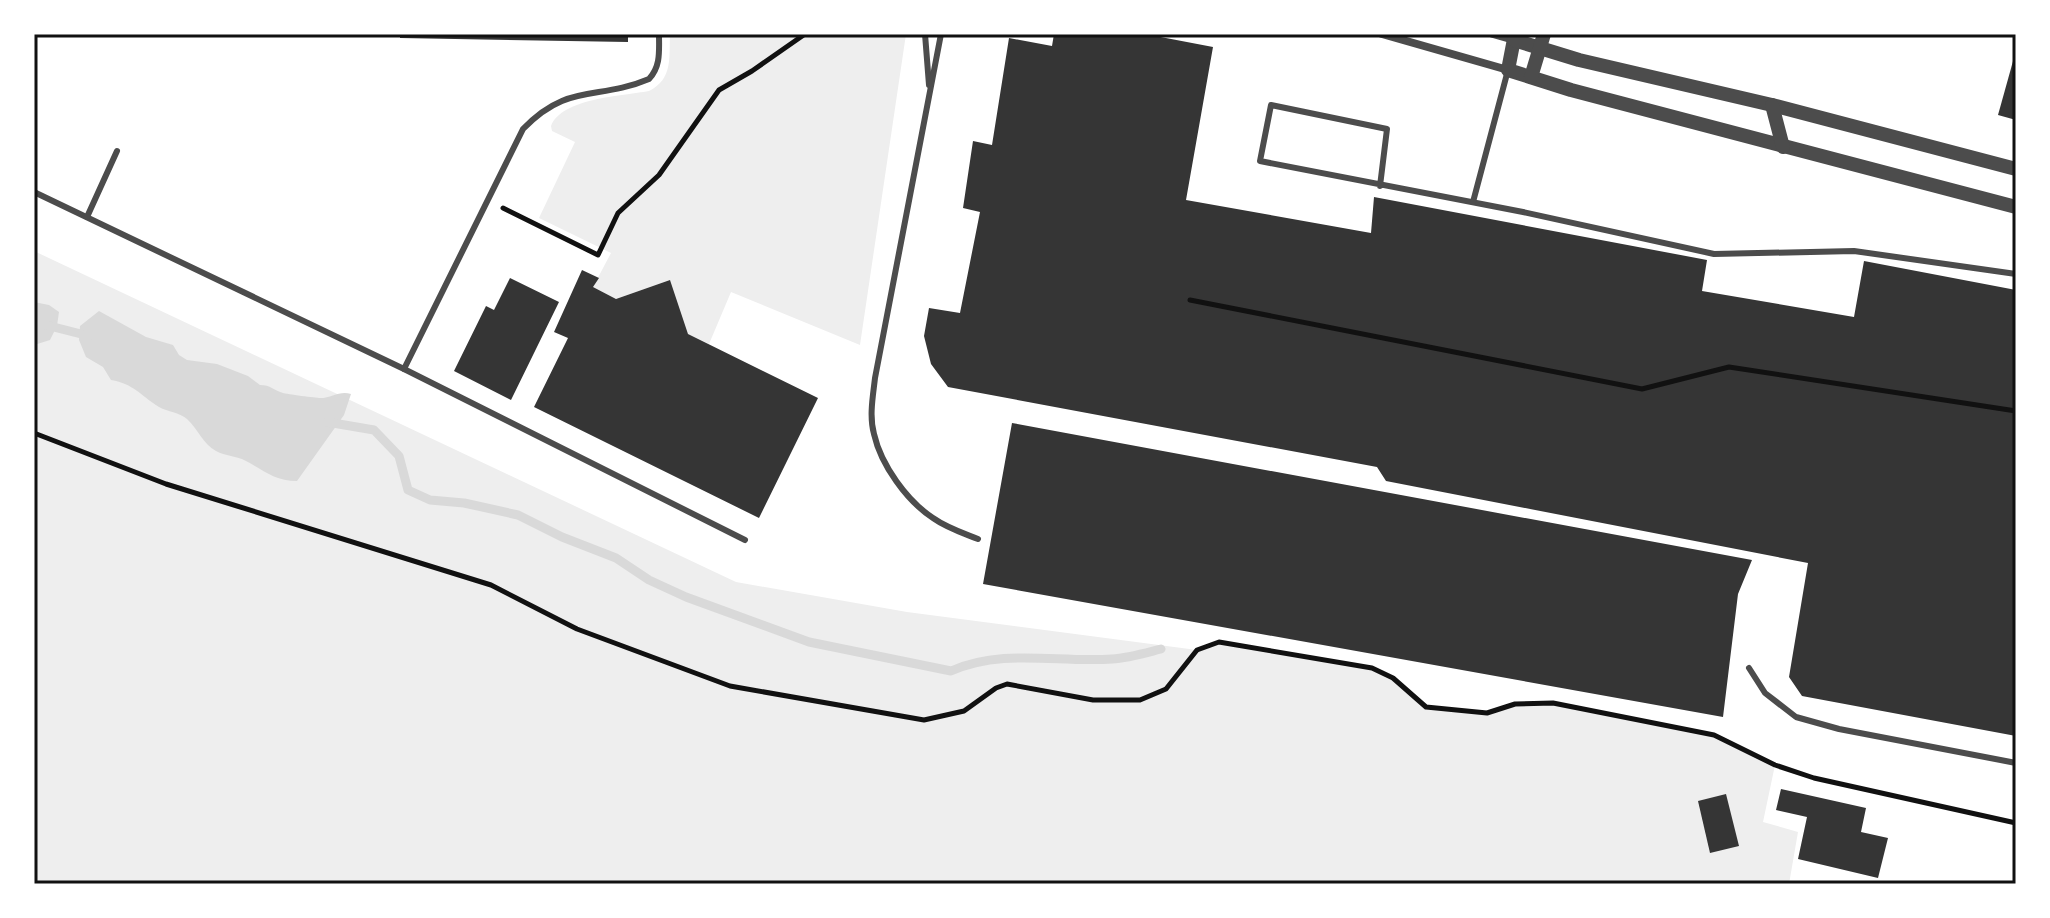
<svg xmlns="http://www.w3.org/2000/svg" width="2050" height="918" viewBox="0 0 2050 918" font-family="'Work Sans',sans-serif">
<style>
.green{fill:#eee}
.water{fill:#d9d9d9}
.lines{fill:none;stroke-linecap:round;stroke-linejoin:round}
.stream{stroke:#d9d9d9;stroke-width:9}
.building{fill:#353535}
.path{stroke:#111;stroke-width:5}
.service{stroke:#4c4c4c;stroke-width:6}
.minor{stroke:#4c4c4c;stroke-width:8}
.tertiary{stroke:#4c4c4c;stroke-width:14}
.neatline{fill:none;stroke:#111;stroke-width:3}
</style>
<rect width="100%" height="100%" fill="#fff"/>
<!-- green -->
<g class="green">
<path d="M 670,34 L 906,34 L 860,345 L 731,292 L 709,344 L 688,334 L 670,280 L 616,299 L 593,287 L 611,253 L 539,218 L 575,142 L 552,131 L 551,126 C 562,98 622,96 649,91 C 673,79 669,58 670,34 Z"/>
<path d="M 34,251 L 736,582 L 907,612 L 1197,650 L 1219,642 L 1382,672 L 1426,707 L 1487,713 L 1515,704 L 1553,703 L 1714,735 L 1775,765 L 1763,822 L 1798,832 L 1789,884 L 34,884 Z"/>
</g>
<!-- water -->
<g class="water">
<path d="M 34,302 L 49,305 L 59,312 L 57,326 L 50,340 L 34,345 Z"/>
<path d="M 99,311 L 146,337 L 173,345 L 179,355 L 187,360 L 217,364 L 248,376 L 260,385 C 271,385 273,390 283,393 C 286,394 317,398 320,398 C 332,398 340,390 351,394 L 344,415 L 297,481 C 275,481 265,471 246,461 C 237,456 225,456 216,451 C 203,444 198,429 187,419 C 179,412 168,412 159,407 C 140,395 134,384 111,380 L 103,367 L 86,357 L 79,340 L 80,326 Z"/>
</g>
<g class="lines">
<!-- stream -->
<g class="stream">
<path d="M 34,322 L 89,336"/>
<path d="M 327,422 L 374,430 L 399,456 L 408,490 L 430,500 L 464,503 L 518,515 L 562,537 L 616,558 L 649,580 L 686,597 L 809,642 L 951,671 C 1003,648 1058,663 1112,659 C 1128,658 1145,653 1161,649"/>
</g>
</g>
<!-- building -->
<g class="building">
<path d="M 400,34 L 628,34 L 628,42 L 400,38 Z"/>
<path d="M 1054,34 L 1145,34 L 1213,47 L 1186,200 L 1371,233 L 1374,197 L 1707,260 L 1702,291 L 1854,317 L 1864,261 L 2016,290 L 2016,736 L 1802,696 L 1789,677 L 1808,563 L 1386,481 L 1377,467 L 948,387 L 931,364 L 924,336 L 929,308 L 960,313 L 980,212 L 963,208 L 973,141 L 992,145 L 1009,38 L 1052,46 Z"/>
<path d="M 2015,54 L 2016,54 L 2016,120 L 1998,115 Z"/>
<path d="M 582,270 L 599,278 L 593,287 L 616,299 L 670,280 L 688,334 L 818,398 L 759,518 L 534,407 L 568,338 L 554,332 Z"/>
<path d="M 510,278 L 559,302 L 511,400 L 454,371 L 486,306 L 494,310 Z"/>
<path d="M 1012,423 L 1752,560 L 1738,594 L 1723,717 L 983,584 Z"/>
<path d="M 1781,789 L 1866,808 L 1861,832 L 1888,838 L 1878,878 L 1798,859 L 1807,817 L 1776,810 Z"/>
<path d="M 1726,794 L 1739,846 L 1710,853 L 1698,801 Z"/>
</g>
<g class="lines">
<!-- path -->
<g class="path">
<path d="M 503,208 L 598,255 L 618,213 L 659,175 L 719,90 L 752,71 L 805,34"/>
<path d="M 1190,300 L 1642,389 L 1729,367 L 2016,411"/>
<path d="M 34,433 L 166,484 L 491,585 L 577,629 L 730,686 L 924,720 L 964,711 L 996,688 L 1007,684 L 1093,700 L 1140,700 L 1166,689 L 1197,650 L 1219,642 L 1372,668 L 1393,678 L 1426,707 L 1487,713 L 1515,704 L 1553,703 L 1714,735 L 1775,765 L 1814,778 L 2016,823"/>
</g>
<!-- service -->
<g class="service">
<path d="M 925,34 L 929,85"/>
<path d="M 941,34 L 875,378 C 873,396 869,416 874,434 C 881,465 907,501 933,518 C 947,528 963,533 978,539"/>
<path d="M 1380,186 L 1387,129 L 1271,105 L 1260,161 L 1523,212 L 1714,254 L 1854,251 L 2016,274"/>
<path d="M 34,192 L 404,369 L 745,540"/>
<path d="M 1473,202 L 1508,70"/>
<path d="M 87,217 L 117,151"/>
<path d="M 404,369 L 523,129 C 568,82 597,101 649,79 C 661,66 659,51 659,34"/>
<path d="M 1749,668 L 1765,693 L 1796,717 L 1839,729 L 2016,763"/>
</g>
<!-- minor -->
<g class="minor">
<path d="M 1382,34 L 1508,70"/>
<path d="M 1493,34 L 1514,40"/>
</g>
<!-- tertiary -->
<g class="tertiary">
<path d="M 1515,34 L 1508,70 L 1571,90 L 2016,207"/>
<path d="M 1514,40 L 1579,60 L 1772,105 L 2016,169"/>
<path d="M 1531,77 L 1544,34"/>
<path d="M 1772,105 L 1783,147"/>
</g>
</g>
<!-- border -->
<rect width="2050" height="918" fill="none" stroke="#ffffff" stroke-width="72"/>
<rect x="36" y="36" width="1978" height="846" class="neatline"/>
</svg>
